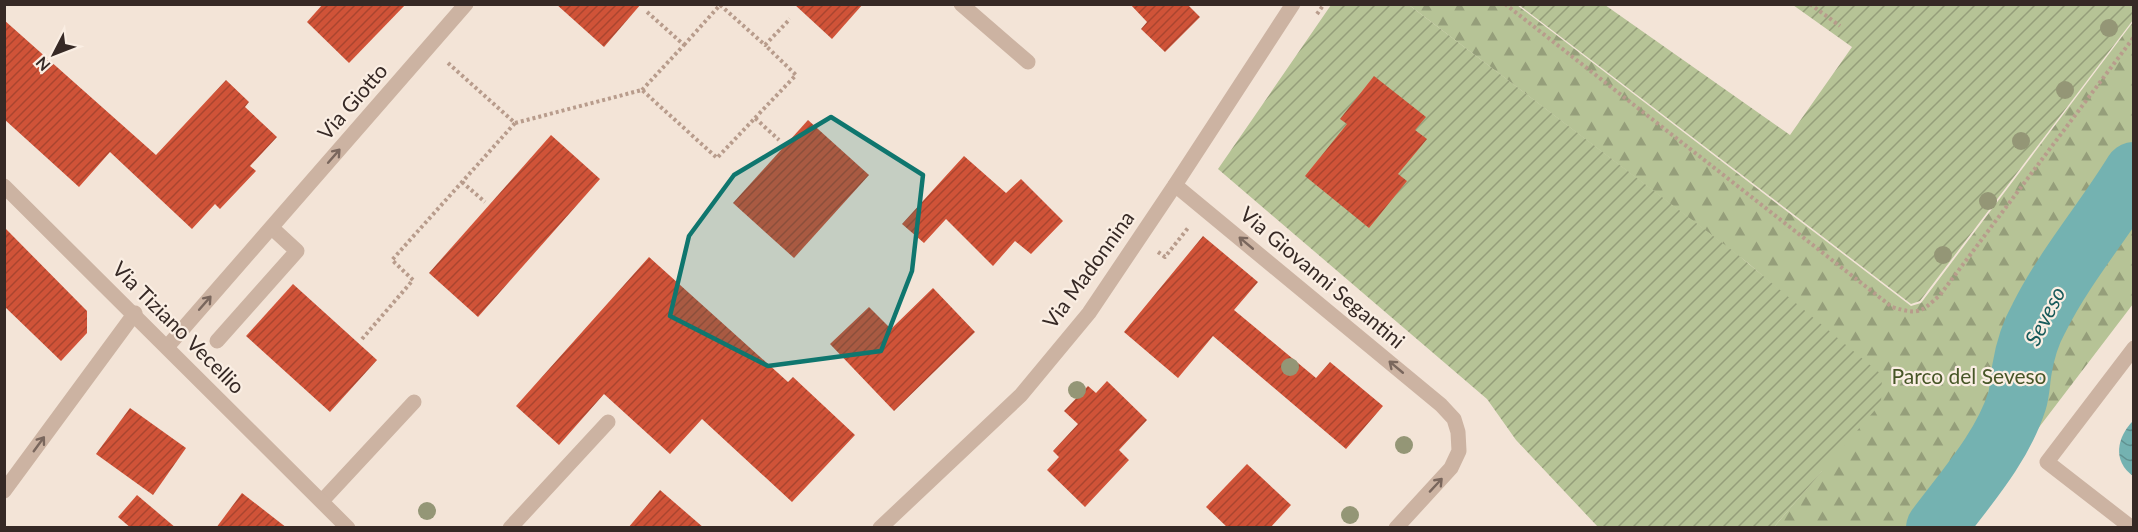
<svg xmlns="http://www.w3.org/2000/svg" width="2138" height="532" viewBox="0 0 2138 532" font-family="Lato,sans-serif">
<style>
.forest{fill:url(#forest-firs)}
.garden{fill:url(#garden-furrows)}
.water{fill:url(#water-waves)}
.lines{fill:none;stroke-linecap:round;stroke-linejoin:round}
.river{stroke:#74b2b1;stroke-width:60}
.building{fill:url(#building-hatch)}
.path{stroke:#b89c8c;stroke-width:4;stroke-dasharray:3 3;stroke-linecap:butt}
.service{stroke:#ccb3a2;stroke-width:15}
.minor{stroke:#ccb3a2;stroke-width:15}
.tertiary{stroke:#ccb3a2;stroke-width:15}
.tree{fill:#949676}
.oneway{stroke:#7a675d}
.marked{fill:#0f766e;fill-opacity:0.2;stroke:#0f766e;stroke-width:4.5;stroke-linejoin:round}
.labels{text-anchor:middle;stroke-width:4.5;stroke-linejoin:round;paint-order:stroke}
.street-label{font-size:21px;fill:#362925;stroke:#faeee3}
.park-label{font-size:21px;fill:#475627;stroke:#faeee3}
.water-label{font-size:22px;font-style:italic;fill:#185a5a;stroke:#faeee3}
</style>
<defs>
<pattern id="forest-firs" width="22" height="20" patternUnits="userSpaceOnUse" patternTransform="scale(1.5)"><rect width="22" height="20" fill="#b6c396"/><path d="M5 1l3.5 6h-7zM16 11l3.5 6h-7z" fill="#959e7a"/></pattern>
<pattern id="garden-furrows" width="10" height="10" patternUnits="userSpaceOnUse" patternTransform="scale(1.5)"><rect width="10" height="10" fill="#b6c396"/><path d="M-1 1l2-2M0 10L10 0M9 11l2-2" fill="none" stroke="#959e7a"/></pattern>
<pattern id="water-waves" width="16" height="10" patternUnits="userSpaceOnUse" patternTransform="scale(1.5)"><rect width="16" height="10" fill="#74b2b1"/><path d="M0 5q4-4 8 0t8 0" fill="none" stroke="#609190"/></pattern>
<pattern id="building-hatch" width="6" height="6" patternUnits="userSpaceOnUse" patternTransform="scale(1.5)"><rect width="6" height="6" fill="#d05338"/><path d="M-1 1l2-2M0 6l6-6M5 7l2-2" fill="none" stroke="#aa452f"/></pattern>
</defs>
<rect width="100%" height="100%" fill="#f3e4d7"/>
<!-- forest -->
<path class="forest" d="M 1409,5 L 1517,5 L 1911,306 L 1921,303 L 2133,22 L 2133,304 L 1963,527 L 1774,527 L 1822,471 L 1787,297 L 1748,263 Z"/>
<!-- garden -->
<g class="garden">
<path d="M 2133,4 L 2133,20 L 1920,301 L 1911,304 L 1519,5 L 1605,5 L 1790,135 L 1852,47 L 1793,5 Z"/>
<path d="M 1331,5 L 1409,5 L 1737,254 L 1882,375 L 1881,403 L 1774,527 L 1598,527 L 1516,440 L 1487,399 L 1218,169 Z"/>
</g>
<!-- water -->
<path class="water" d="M 2133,421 L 2133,476 C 2112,461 2117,437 2133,421 Z"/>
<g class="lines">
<!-- river -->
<path class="river" d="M 1936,528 C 1965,489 2002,448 2017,401 C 2020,391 2020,380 2022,369 C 2025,351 2030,334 2039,318 C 2065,266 2104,221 2134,172"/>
</g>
<!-- building -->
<g class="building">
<path d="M 323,4 L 406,4 L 349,63 L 307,22 Z"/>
<path d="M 556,4 L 641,4 L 604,47 Z"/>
<path d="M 794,4 L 863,4 L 832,39 Z"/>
<path d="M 1130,4 L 1187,4 L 1200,17 L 1165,52 L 1141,29 L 1147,22 Z"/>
<path d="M 4,20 L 156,155 L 226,80 L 249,102 L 245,107 L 277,137 L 250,166 L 256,171 L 220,209 L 215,204 L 192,229 L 110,152 L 79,187 L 4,119 Z"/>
<path d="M 1374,76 L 1426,117 L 1415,130 L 1427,139 L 1398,174 L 1407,181 L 1369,228 L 1305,176 L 1347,124 L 1340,119 Z"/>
<path d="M 808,120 L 869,175 L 794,258 L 733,203 Z"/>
<path d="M 551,135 L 600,179 L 478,317 L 429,273 Z"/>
<path d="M 964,156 L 1006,193 L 1021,179 L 1063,221 L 1031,254 L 1015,241 L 993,266 L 946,219 L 924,243 L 902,224 Z"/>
<path d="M 4,227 L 87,311 L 87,333 L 61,361 L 4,306 Z"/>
<path d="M 1203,236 L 1258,282 L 1234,310 L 1316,378 L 1330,362 L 1383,406 L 1346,449 L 1213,336 L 1178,378 L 1124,332 Z"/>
<path d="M 649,257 L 788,382 L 793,377 L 855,435 L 792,502 L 702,419 L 670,454 L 604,394 L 559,445 L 516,406 Z"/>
<path d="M 293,284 L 377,360 L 330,412 L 246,336 Z"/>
<path d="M 933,288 L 975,332 L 894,411 L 830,344 L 869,307 L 891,329 Z"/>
<path d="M 1107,381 L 1147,420 L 1119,450 L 1129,460 L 1085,507 L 1047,470 L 1059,457 L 1053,451 L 1078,424 L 1064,411 L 1088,386 L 1096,393 Z"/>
<path d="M 130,408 L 186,448 L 153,495 L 96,454 Z"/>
<path d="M 1247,464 L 1291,505 L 1270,528 L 1228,528 L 1206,507 Z"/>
<path d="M 660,490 L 704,528 L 628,528 Z"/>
<path d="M 242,493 L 287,528 L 216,528 Z"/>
<path d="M 137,495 L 176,528 L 131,528 L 118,517 Z"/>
</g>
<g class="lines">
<!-- path -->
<g class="path">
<path d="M 1505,4 L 1892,307 C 1919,315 1920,313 1940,295 L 2134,37"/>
<path d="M 1810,4 L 1840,26"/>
<path d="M 1317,14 L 1324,4"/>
<path d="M 684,45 L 720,5 L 765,45 L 790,19"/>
<path d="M 448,63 L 515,123 L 642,90 L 717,158 L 755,118 L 779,140"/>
<path d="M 642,90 L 684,45 L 647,12"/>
<path d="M 755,118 L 796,75 L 765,45"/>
<path d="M 462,182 L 485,202"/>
<path d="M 1158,252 L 1165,257 L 1188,228"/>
<path d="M 362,339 L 413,280 L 392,260 L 515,123"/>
</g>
<!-- service -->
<g class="service">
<path d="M 217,341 L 297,251 L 272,228"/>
<path d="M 322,501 L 414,402"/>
<path d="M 510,528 L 608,422"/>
<path d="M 2132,528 L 2047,462 L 2134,348"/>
</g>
<!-- minor -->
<g class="minor">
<path d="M 961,4 L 1028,62"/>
<path d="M 1175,185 L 1441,405 L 1454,419 L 1458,432 L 1459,451 L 1451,468 L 1396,528"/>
<path d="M 167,347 L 466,4"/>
<path d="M 4,491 L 135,313"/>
</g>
<!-- tertiary -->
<g class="tertiary">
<path d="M 4,186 L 348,528"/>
<path d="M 880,528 L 1021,395 L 1089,313 L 1175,185 L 1293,4"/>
</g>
</g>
<!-- trees -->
<g class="tree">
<circle cx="2109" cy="28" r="9"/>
<circle cx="2065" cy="90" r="9"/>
<circle cx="2021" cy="141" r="9"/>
<circle cx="1988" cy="201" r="9"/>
<circle cx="1943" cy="255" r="9"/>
<circle cx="1290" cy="367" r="9"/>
<circle cx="1077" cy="390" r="9"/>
<circle cx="1404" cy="445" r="9"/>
<circle cx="427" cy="511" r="9"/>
<circle cx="1350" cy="515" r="9"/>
</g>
<!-- one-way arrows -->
<defs><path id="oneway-shaft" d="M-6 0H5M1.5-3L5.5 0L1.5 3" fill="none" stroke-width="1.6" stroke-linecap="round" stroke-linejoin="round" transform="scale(1.5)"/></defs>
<g class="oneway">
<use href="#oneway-shaft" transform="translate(334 156) rotate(-49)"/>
<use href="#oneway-shaft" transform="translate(1246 243) rotate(-140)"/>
<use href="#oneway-shaft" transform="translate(205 303) rotate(-49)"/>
<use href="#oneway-shaft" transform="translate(1396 367) rotate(-140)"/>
<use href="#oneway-shaft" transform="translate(39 444) rotate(-54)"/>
<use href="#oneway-shaft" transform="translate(1436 485) rotate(-47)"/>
</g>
<!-- marked area -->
<path class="marked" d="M 831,117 L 923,175 L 912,271 L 881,351 L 768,366 L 670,316 L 689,236 L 734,175 Z"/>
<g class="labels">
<!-- street labels -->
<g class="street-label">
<text transform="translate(353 102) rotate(-49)" y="7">Via Giotto</text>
<text transform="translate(1089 270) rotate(-54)" y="7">Via Madonnina</text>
<text transform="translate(1322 278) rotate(40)" y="7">Via Giovanni Segantini</text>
<text transform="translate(178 328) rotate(45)" y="7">Via Tiziano Vecellio</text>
</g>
<!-- park labels -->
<g class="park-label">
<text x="1969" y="384">Parco del Seveso</text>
</g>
<!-- water labels -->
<g class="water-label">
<text transform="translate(2045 316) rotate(-63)" y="8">Seveso</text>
</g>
</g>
<!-- border -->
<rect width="2138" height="532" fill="none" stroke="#362925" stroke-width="12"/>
<!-- north arrow -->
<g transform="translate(54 54) rotate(228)" stroke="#faeee3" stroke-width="4.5" paint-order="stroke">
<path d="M0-4.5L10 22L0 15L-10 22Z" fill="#362925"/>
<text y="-9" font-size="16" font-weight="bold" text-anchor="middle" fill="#362925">N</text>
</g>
</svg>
